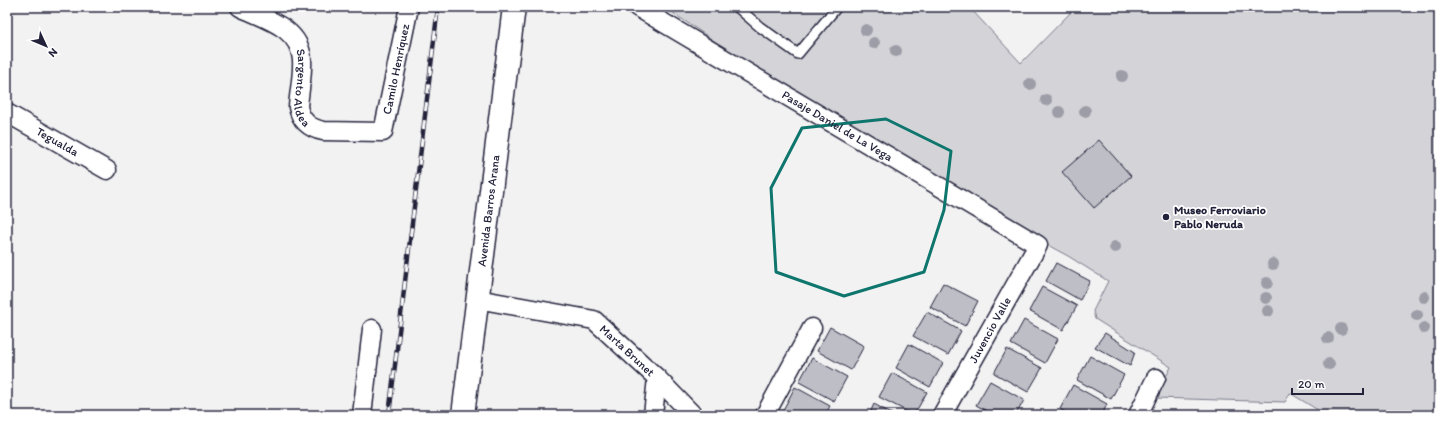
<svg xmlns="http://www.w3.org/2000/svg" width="1446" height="422" viewBox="0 0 1446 422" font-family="Itim,sans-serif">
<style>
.green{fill:#d3d3d8;stroke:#7a7a8a}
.building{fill:#bebec6;stroke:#22223b}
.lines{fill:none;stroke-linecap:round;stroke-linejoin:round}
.lane-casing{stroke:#22223b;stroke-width:12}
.street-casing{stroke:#22223b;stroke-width:21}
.secondary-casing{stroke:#22223b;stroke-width:25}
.lane{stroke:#fff;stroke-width:9}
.street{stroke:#fff;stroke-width:18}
.secondary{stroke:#fff;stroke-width:22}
.rail-casing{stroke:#22223b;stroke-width:4.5}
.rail{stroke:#fff;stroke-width:3;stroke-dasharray:9;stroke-linecap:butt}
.tree{fill:#9d9da8}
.marked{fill:none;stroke:#0f766e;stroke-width:3;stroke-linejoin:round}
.poi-dot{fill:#22223b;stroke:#fff;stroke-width:1.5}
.labels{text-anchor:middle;stroke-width:3.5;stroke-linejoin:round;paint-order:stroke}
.street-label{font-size:12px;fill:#22223b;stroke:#fff}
.poi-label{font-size:12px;font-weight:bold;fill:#22223b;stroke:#fff;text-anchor:start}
</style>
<rect width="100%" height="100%" fill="#f2f2f3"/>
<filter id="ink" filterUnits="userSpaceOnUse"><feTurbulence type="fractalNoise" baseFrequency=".025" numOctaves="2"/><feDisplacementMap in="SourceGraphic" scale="8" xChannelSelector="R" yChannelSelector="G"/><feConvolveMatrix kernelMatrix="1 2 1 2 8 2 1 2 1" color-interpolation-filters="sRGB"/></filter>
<g filter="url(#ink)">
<!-- green -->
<path class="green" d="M 664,7 L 969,7 L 1021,63 L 1076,7 L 1439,7 L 1439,415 L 1326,415 L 1290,393 L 1285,402 L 1155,398 L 1171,367 L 1095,319 L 1093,311 L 1108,281 L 1068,256 L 966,201 L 790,92 Z"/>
<!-- building -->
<g class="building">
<path d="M 1099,140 L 1131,176 L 1094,208 L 1062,172 Z"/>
<path d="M 1056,263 L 1090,281 L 1080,300 L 1046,281 Z"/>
<path d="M 943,283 L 978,301 L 965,326 L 930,307 Z"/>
<path d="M 1042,287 L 1077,306 L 1063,330 L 1029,311 Z"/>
<path d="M 927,312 L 961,331 L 948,355 L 913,336 Z"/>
<path d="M 1024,320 L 1058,339 L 1045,363 L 1011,344 Z"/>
<path d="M 830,327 L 864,346 L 851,370 L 817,351 Z"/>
<path d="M 1105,333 L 1135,352 L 1130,366 L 1095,347 Z"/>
<path d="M 909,344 L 943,363 L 930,387 L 896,368 Z"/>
<path d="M 1007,349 L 1042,368 L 1028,392 L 994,373 Z"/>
<path d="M 1090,356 L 1124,375 L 1111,399 L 1077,380 Z"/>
<path d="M 812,358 L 847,377 L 834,401 L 799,382 Z"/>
<path d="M 892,373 L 927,392 L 914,415 L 879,397 Z"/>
<path d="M 990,381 L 1024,400 L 1016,415 L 994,415 L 976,405 Z"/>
<path d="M 1073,385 L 1107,404 L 1102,415 L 1070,415 L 1060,409 Z"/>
<path d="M 795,387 L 830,406 L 825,415 L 789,415 L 782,412 Z"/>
<path d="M 874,404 L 894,415 L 869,415 Z"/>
<path d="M 973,410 L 981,415 L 970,415 Z"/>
</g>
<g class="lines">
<defs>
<path id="lane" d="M 737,7 L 760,27 L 798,54 L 837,7"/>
<g id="street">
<path id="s1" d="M 240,7 C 265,19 300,27 302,60 C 303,75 299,92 298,107 C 301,121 309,128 323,131 L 383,132 L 409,7"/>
<path id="s2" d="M 637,7 L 1038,245 L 942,415"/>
<path id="s3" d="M 7,113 L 107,170"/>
<path id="s4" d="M 477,299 L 594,320 L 657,378 L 693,415"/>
<path d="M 362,415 L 372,329"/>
<path d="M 653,415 L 657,378"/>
<path d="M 765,415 L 812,328"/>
<path d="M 1138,415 L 1156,378"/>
</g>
<g id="secondary">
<path id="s5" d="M 463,415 L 514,7"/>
</g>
</defs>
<!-- lane casing -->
<use href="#lane" class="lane-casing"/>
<!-- street casing -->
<use href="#street" class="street-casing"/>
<!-- secondary casing -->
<use href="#secondary" class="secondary-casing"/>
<!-- lane -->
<use href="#lane" class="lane"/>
<!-- street -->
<use href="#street" class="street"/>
<!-- secondary -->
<use href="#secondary" class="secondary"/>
<defs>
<path id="rail" d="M 389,415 L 438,7"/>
</defs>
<!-- rail casing -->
<use href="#rail" class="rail-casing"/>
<!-- rail -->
<use href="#rail" class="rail"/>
</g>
<!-- trees -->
<g class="tree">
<circle cx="866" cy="30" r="6"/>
<circle cx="874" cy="43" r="6"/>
<circle cx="896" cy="51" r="6"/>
<circle cx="1122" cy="76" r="6"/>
<circle cx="1030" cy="84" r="6"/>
<circle cx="1046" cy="100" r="6"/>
<circle cx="1085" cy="111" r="6"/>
<circle cx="1059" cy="112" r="6"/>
<circle cx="1115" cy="247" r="6"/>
<circle cx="1273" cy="264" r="6"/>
<circle cx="1267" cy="283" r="6"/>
<circle cx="1424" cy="297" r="6"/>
<circle cx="1266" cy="298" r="6"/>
<circle cx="1268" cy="311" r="6"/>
<circle cx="1417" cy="315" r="6"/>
<circle cx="1424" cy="328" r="6"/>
<circle cx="1341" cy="329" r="6"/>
<circle cx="1328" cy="338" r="6"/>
<circle cx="1329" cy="364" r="6"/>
</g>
</g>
<!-- marked area -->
<path class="marked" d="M 886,119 L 951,151 L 944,210 L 924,272 L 844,296 L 776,272 L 771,188 L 802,128 Z"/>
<!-- markers -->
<circle class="poi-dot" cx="1166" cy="217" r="4"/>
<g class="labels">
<!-- street labels -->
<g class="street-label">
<text dy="4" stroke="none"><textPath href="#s1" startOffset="295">Camilo Henríquez</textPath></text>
<text dy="4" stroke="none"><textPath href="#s1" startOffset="115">Sargento Aldea</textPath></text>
<text dy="4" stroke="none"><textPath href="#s2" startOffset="233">Pasaje Daniel de La Vega</textPath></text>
<text dy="4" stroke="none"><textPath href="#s3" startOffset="58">Tegualda</textPath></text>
<text dy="4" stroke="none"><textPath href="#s5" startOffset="206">Avenida Barros Arana</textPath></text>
<text transform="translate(990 330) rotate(-61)" y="4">Juvencio Valle</text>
<text dy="4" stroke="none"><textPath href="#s4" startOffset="164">Marta Brunet</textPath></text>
</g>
<!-- poi labels -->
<g class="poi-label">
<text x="1174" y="214">Museo Ferroviario<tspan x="1174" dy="14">Pablo Neruda</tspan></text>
</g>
</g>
<!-- margin -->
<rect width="1446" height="422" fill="none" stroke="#fff" stroke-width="24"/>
<rect x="12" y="12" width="1422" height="398" fill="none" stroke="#22223b" stroke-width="1.5" filter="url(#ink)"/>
<!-- north arrow -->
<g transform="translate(46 46) rotate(134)" stroke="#ffffff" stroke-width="3" paint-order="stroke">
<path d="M0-3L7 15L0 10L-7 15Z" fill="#22223b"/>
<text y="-6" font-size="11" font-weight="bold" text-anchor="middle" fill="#22223b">N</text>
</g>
<!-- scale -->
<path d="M1292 388v6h71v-6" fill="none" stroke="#22223b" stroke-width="2"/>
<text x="1298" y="388" font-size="12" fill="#22223b" stroke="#ffffff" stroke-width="3" paint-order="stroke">20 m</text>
</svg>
